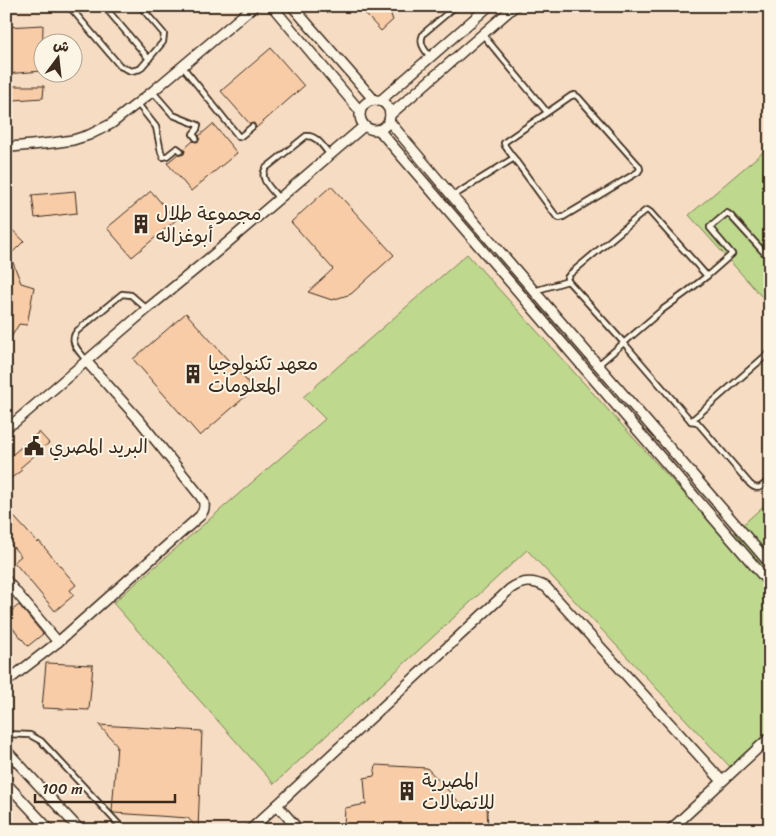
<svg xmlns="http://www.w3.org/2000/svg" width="776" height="836" viewBox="0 0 776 836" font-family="Sriracha,'Playpen Sans Arabic',sans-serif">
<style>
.built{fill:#f6dcc2;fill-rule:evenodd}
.green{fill:#bed88e;stroke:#7c8156}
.building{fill:#f8cca7;stroke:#3b2a1e}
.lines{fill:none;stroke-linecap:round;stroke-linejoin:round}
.service-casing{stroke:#3b2a1e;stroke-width:8}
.minor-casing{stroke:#3b2a1e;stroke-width:12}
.service{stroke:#fcf5e5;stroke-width:4.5}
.minor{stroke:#fcf5e5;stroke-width:9}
.labels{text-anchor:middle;stroke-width:4;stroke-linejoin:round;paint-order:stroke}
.poi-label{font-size:19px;fill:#3b2a1e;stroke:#fcf5e5;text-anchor:start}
</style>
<rect width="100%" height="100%" fill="#fbe9d2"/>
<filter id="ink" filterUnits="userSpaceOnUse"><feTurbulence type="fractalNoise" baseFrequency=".02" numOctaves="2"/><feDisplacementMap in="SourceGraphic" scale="10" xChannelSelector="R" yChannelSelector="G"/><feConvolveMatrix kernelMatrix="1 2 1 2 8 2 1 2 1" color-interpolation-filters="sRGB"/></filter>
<g filter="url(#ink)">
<!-- built -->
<path class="built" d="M 6,6 L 770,6 L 770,830 L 6,830 ZM 42,42 L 72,42 L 72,72 L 42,72 Z"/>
<!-- green -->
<g class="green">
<path d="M 770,146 L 770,306 L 689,215 Z"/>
<path d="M 467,254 L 726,540 L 770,500 L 770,737 L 733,770 L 527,550 L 274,784 L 113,603 L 325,419 L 303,397 Z"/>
</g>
<!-- building -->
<g class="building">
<path d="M 358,6 L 399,6 L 391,15 L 393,20 L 381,31 Z"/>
<path d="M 43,25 L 42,71 L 6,74 L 6,27 Z"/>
<path d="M 271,48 L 304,86 L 256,128 L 254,123 L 250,124 L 221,91 Z"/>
<path d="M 6,86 L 44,86 L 43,98 L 14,100 L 6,103 Z"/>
<path d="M 213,124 L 237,153 L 191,191 L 167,163 L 178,154 L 181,155 L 184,154 L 185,151 L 184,149 L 193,141 L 196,142 L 199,141 L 199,136 Z"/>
<path d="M 331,186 L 394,255 L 351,294 L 332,300 L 308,292 L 333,269 L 291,222 Z"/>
<path d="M 75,191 L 77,213 L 35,218 L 32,195 Z"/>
<path d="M 151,191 L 176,220 L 132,257 L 107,228 Z"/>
<path d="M 6,224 L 24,241 L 10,255 L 21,283 L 34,287 L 27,325 L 19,324 L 6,346 Z"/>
<path d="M 186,313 L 254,389 L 200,436 L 133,359 Z"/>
<path d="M 39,432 L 49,443 L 20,468 L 22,470 L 6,482 L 6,460 Z"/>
<path d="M 6,508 L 38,543 L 39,541 L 76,585 L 70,590 L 74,595 L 55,611 L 14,562 L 21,556 L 6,539 Z"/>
<path d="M 19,605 L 43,634 L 28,646 L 6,620 L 6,615 Z"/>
<path d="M 46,663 L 93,665 L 89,710 L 42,708 Z"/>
<path d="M 99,725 L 202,731 L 198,829 L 188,818 L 114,813 L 112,811 L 117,745 Z"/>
<path d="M 376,765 L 427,768 L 460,803 L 487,805 L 488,830 L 365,830 L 365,829 L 344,826 L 345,808 L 366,804 L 364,778 L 374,776 Z"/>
</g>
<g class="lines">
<defs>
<g id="service">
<path d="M 69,6 L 120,66 L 131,71 L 140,69 L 163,42 L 164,34 L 140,6"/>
<path d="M 104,6 L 149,59"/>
<path d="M 476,6 L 482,13"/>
<path d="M 483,35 L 547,112"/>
<path d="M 430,57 C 424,49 418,42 424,33 L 456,6"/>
<path d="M 182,66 L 239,137 L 241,136 L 252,127"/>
<path d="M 153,92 L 173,115 L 198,125 L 197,129 L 193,134 L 196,138"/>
<path d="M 575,95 L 578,97 L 639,166 L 640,169 L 638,172 L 563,217 L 559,218 L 556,216 L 505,146 L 504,143 L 506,141 L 571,96 Z"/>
<path d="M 137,103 L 156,127 L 161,152 L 163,157 L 167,156 L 177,148 L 181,151"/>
<path d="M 453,196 L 514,158"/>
<path d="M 279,199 C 272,189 258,179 266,168 L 306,136 C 317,135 323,147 330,155"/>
<path d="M 770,259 L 730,215 L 727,213 L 710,227 L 710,228 L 732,254 L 707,276 L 650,212 L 647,210 L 645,211 L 570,274 L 567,278 L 568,281 L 624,343 L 691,421 L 697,422 L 750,484 C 758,492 763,486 770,479"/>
<path d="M 534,291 L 568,281"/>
<path d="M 86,360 C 79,351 68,342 77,331 L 122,294 L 131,295 L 147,309"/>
<path d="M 598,365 L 662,310 L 688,291 L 707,276"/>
<path d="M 691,421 L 770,352"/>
<path d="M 6,734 L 30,735 L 41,741 L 124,830"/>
</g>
<g id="minor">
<path d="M 272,6 L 360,111"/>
<path d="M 292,6 L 374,100"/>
<circle cx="375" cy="115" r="15"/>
<path d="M 380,101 L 489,6"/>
<path d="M 390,115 L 515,6"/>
<path d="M 389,121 L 452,196 L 770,564"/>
<path d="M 379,130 L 770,584"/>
<path d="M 6,148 L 11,147 L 52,143 L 73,140 L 89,135 L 111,124 L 153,91 L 254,6"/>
<path d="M 6,427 L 15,422 L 147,309 L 213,255 L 364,126"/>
<path d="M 6,580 L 58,642"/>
<path d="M 6,682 L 58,642 L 200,516 C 205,510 206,504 201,497 L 140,421 L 86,361"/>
<path d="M 6,750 L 80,830"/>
<path d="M 6,783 L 50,830"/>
<path d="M 277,805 L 299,830"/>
<path d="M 250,830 L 510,589 C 522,580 533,580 546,587 L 722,781"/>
<path d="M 670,830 L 770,737"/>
</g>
</defs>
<!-- service casing -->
<use href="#service" class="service-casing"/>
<!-- minor casing -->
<use href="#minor" class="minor-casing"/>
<!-- service -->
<use href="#service" class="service"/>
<!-- minor -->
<use href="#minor" class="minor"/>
</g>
</g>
<!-- icons -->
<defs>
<symbol id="building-bare" viewBox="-9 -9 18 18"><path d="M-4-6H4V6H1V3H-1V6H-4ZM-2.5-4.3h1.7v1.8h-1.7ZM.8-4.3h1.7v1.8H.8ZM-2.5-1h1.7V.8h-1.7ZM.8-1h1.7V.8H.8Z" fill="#3b2a1e" stroke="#fcf5e5" stroke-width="2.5" paint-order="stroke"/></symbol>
<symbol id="civic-bare" viewBox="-9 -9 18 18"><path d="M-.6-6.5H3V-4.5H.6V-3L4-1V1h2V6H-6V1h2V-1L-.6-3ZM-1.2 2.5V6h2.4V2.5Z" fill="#3b2a1e" stroke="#fcf5e5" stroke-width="2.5" paint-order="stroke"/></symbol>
</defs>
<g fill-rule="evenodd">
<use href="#building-bare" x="127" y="210" width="28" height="28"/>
<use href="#building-bare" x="179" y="360" width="28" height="28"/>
<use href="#civic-bare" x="20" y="432" width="28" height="28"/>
<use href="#building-bare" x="393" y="777" width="28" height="28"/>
</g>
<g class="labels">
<!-- poi labels -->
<g class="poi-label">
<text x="156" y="220">مجموعة طلال<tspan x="156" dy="22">أبوغزاله</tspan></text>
<text x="208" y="370">معهد تكنولوجيا<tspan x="208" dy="22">المعلومات</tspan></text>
<text x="49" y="453">البريد المصري</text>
<text x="422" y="787">المصرية<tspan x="422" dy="22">للاتصالات</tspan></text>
</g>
</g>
<!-- margin -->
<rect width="776" height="836" fill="none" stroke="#fcf5e5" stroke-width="25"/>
<rect x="12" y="12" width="751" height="811" fill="none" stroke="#3b2a1e" stroke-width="2" filter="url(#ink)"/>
<!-- north arrow -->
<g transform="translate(58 58) rotate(15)"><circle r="24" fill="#fcf5e5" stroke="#afa495"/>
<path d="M0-4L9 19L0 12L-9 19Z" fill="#3b2a1e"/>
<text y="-8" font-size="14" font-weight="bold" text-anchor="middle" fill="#3b2a1e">ش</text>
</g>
<!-- scale -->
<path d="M35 794v8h140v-8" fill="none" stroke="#3b2a1e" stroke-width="2.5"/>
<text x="42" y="794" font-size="15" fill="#3b2a1e" stroke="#fcf5e5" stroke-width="4" paint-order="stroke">100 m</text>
</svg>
